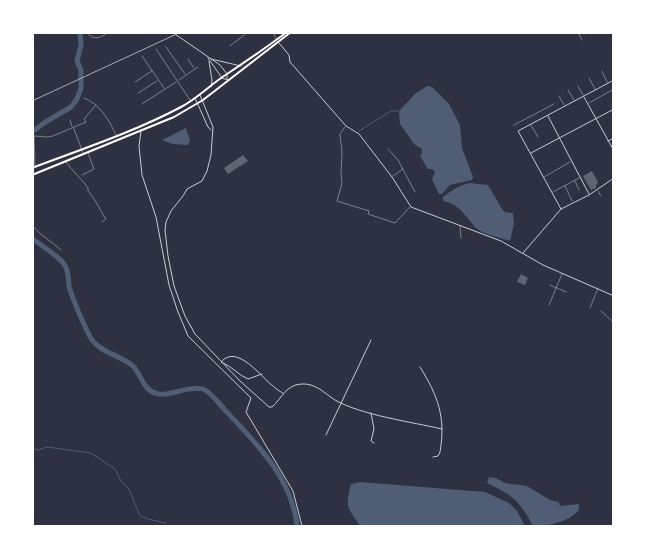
<svg xmlns="http://www.w3.org/2000/svg" width="646" height="559" viewBox="0 0 646 559" font-family="Ubuntu,sans-serif">
<style>
.water{fill:#4f5d75}
.lines{fill:none;stroke-linecap:round;stroke-linejoin:round}
.stream{stroke:#4f5d75;stroke-width:1}
.river{stroke:#4f5d75;stroke-width:5}
.building{fill:#626471}
.service{stroke:#caccd0;stroke-width:0.5}
.minor{stroke:#caccd0;stroke-width:1}
.tertiary{stroke:#caccd0;stroke-width:1}
.primary{stroke:#fff;stroke-width:2}
.rail{stroke:#abadb3;stroke-width:1}
</style>
<rect width="100%" height="100%" fill="#2d3142"/>
<!-- water -->
<g class="water">
<path d="M 427,86 L 432,87 L 449,104 L 460,125 L 462,148 L 473,177 L 472,180 L 450,185 L 442,194 L 439,194 L 432,179 L 435,172 L 432,169 L 428,169 L 420,156 L 422,154 L 422,149 L 414,144 L 400,124 L 399,111 L 415,94 Z"/>
<path d="M 186,128 L 190,141 L 188,145 L 173,144 L 162,140 Z"/>
<path d="M 470,183 L 488,185 L 502,209 L 505,212 L 513,213 L 514,224 L 510,241 C 501,238 483,234 476,228 C 466,217 460,204 443,201 L 443,197 C 451,191 459,185 470,183 Z"/>
<path d="M 489,477 L 496,478 L 505,483 L 527,486 L 550,500 L 559,502 L 560,506 L 579,504 L 579,510 C 571,521 546,527 533,526 C 520,501 512,495 487,483 Z"/>
<path d="M 360,482 L 485,492 L 509,503 L 517,511 L 525,526 L 360,526 C 347,507 345,507 351,484 Z"/>
</g>
<g class="lines">
<!-- stream -->
<g class="stream">
<path d="M 359,131 L 391,111 L 399,111"/>
<path d="M 32,448 L 38,450 L 47,447 L 91,453 L 115,469 L 121,481 L 129,489 L 140,516 L 148,519 L 165,523 L 166,526"/>
</g>
<!-- river -->
<g class="river">
<path d="M 32,132 L 44,123 L 71,107 L 77,99 L 81,88 L 81,70 L 77,61 L 81,45 L 80,32"/>
<path d="M 32,238 C 42,247 58,255 64,264 C 69,271 68,278 69,286 C 71,295 87,334 93,341 C 103,354 123,356 134,367 C 141,375 144,390 155,393 C 169,398 187,385 203,389 C 211,392 219,404 225,410 C 257,444 292,478 297,526"/>
</g>
</g>
<!-- building -->
<g class="building">
<path d="M 243,155 L 248,161 L 228,174 L 224,168 Z"/>
<path d="M 592,171 L 598,182 L 596,185 L 596,188 L 591,190 L 583,176 Z"/>
<path d="M 521,274 L 528,278 L 525,285 L 517,282 Z"/>
</g>
<g class="lines">
<!-- service -->
<g class="service">
<path d="M 89,32 L 89,35 C 96,41 103,36 109,32"/>
<path d="M 273,32 L 276,39"/>
<path d="M 578,32 L 582,40"/>
<path d="M 590,32 L 591,34"/>
<path d="M 220,33 L 221,32"/>
<path d="M 230,46 L 248,32"/>
<path d="M 166,47 L 185,74"/>
<path d="M 156,49 L 190,100"/>
<path d="M 142,56 L 164,88"/>
<path d="M 188,59 L 194,68"/>
<path d="M 602,71 L 607,82"/>
<path d="M 589,78 L 595,89"/>
<path d="M 179,80 L 198,67"/>
<path d="M 135,82 L 152,71"/>
<path d="M 578,86 L 583,95"/>
<path d="M 568,90 L 574,100"/>
<path d="M 138,93 L 157,81"/>
<path d="M 559,96 L 564,105"/>
<path d="M 84,98 C 100,104 109,120 116,135"/>
<path d="M 589,103 L 614,89"/>
<path d="M 142,104 L 176,82"/>
<path d="M 70,120 L 72,126"/>
<path d="M 514,125 L 554,104"/>
<path d="M 531,125 L 538,137"/>
<path d="M 345,127 L 340,134 L 342,152 L 341,173 L 342,183 L 337,201 L 369,211 L 368,214 L 395,223 L 410,207"/>
<path d="M 74,129 L 83,153"/>
<path d="M 388,149 L 398,160 L 415,192"/>
<path d="M 66,162 C 73,172 82,179 88,188 L 88,191 C 96,200 99,209 106,219 L 102,222"/>
<path d="M 35,166 L 34,136 L 48,137 L 53,136 L 86,122 L 84,119 L 96,105"/>
<path d="M 82,175 L 94,169 L 88,153"/>
<path d="M 393,176 L 403,169"/>
<path d="M 544,177 L 570,162"/>
<path d="M 575,181 L 579,190"/>
<path d="M 565,186 L 572,201"/>
<path d="M 598,191 L 601,196"/>
<path d="M 553,192 L 579,178"/>
<path d="M 32,209 L 34,218 L 32,218"/>
<path d="M 32,225 C 42,237 50,240 61,250"/>
<path d="M 460,226 L 461,238"/>
<path d="M 550,285 L 566,292"/>
<path d="M 549,305 L 562,274"/>
<path d="M 590,308 L 598,288"/>
<path d="M 601,311 L 614,323"/>
</g>
<!-- minor -->
<g class="minor">
<path d="M 200,95 L 213,127 L 211,155 L 207,171 L 202,181 L 187,189 L 183,196 L 171,211 L 166,222 L 165,230 L 168,256 L 174,286 L 185,316 L 195,334 L 240,381 L 269,407 L 272,407 C 282,398 286,385 301,384 C 316,383 324,393 335,400 C 361,415 412,422 442,429"/>
<path d="M 584,97 L 614,151"/>
<path d="M 195,98 L 208,127 L 211,130"/>
<path d="M 548,116 L 589,194"/>
<path d="M 141,131 L 139,146 L 142,175 L 156,217 L 169,285 L 178,312 L 188,336 L 251,398 L 246,412 L 293,491 L 302,526"/>
<path d="M 608,141 L 614,138"/>
<path d="M 531,153 L 614,109"/>
<path d="M 561,209 L 518,131 L 614,80"/>
<path d="M 523,253 L 561,209 L 589,195 L 614,178"/>
<path d="M 420,367 C 438,396 446,417 440,452 L 438,456 L 433,457"/>
<path d="M 262,374 L 248,379 C 238,375 232,366 221,362 C 237,343 262,378 273,386 C 276,389 279,391 283,393"/>
<path d="M 371,413 L 374,429 L 371,441 L 374,443"/>
<path d="M 326,435 L 371,340"/>
</g>
<!-- tertiary -->
<g class="tertiary">
<path d="M 172,32 L 220,65 L 227,74 L 227,79"/>
<path d="M 279,43 L 289,55 L 290,62 L 346,126 L 359,134 L 392,177 L 411,207 L 501,241 L 543,265 L 614,296"/>
<path d="M 208,58 L 222,78 L 228,80"/>
<path d="M 211,59 L 241,66"/>
<path d="M 209,61 L 212,80 L 211,87"/>
</g>
<!-- primary -->
<g class="primary">
<path d="M 32,168 C 82,149 134,132 181,107 C 198,98 211,84 227,74 C 248,60 267,47 287,32"/>
<path d="M 32,175 L 174,117 L 203,100 L 291,32"/>
</g>
<!-- rail -->
<path class="rail" d="M 32,101 L 181,32"/>
</g>
<!-- border -->
<rect width="646" height="559" fill="none" stroke="#ffffff" stroke-width="68"/>
</svg>
